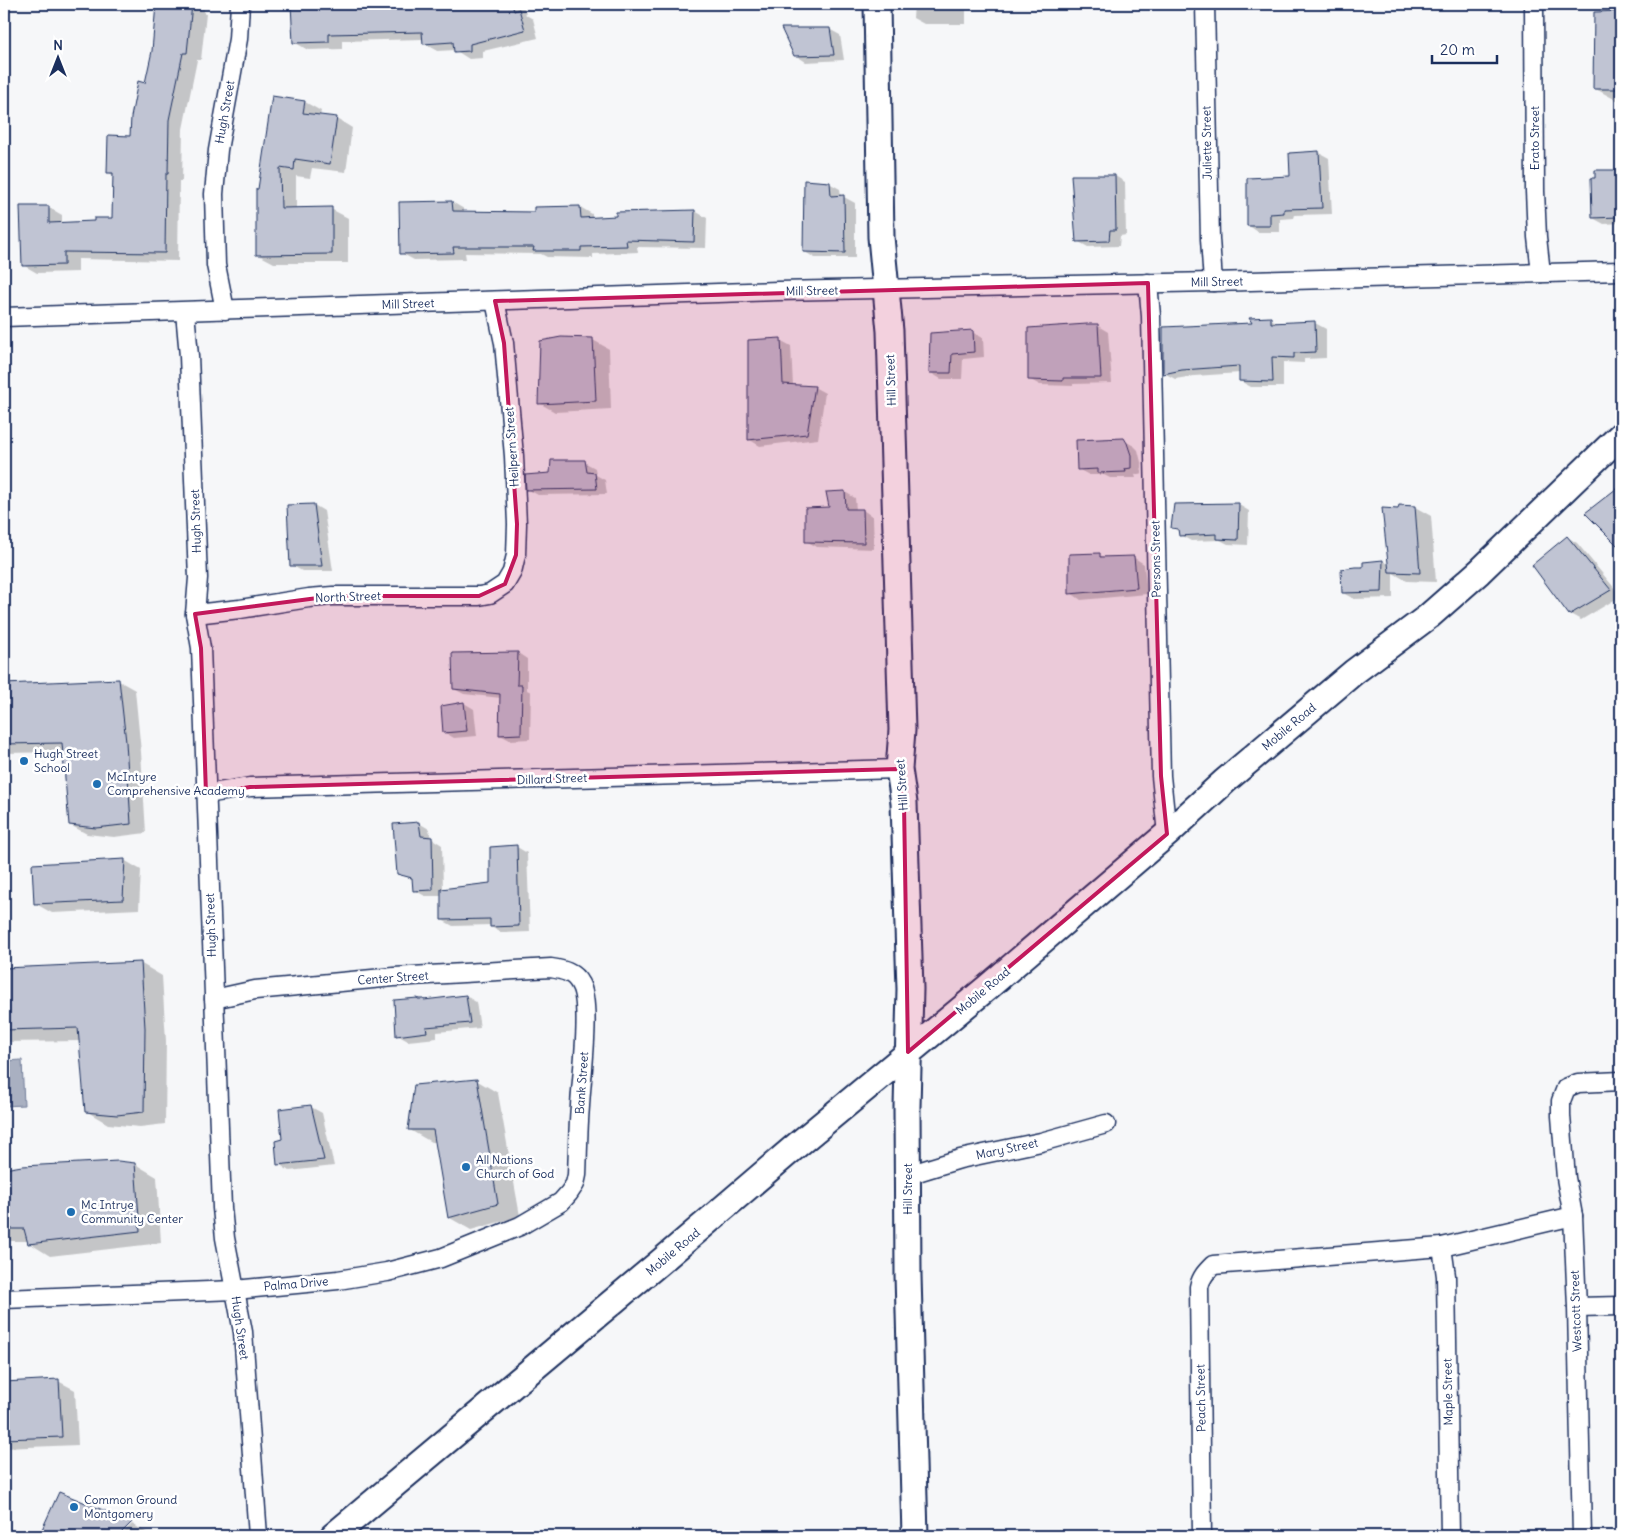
<svg xmlns="http://www.w3.org/2000/svg" width="1625" height="1540" viewBox="0 0 1625 1540" font-family="Delius,sans-serif">
<style>
.water{fill:#a9b0c1;stroke:#707c99}
.shadow{fill:#0003}
.building{fill:#c0c4d3;stroke:#1b2f5e}
.lines{fill:none;stroke-linecap:round;stroke-linejoin:round}
.street-casing{stroke:#1b2f5e;stroke-width:21}
.secondary-casing{stroke:#1b2f5e;stroke-width:29}
.street{stroke:#fff;stroke-width:18}
.secondary{stroke:#fff;stroke-width:25}
.marked{fill:#c2185b;fill-opacity:0.2;stroke:#c2185b;stroke-width:4;stroke-linejoin:round}
.poi-dot{fill:#1f6fb2;stroke:#fff;stroke-width:2}
.labels{text-anchor:middle;stroke-width:5;stroke-linejoin:round;paint-order:stroke}
.street-label{font-size:12px;fill:#1b2f5e;stroke:#fff}
.poi-label{font-size:12px;fill:#1b2f5e;stroke:#fff;text-anchor:start}
</style>
<rect width="100%" height="100%" fill="#f6f7f9"/>
<filter id="ink" filterUnits="userSpaceOnUse"><feTurbulence type="fractalNoise" baseFrequency=".02" numOctaves="2"/><feDisplacementMap in="SourceGraphic" scale="10" xChannelSelector="R" yChannelSelector="G"/><feConvolveMatrix kernelMatrix="1 2 1 2 8 2 1 2 1" color-interpolation-filters="sRGB"/></filter>
<g filter="url(#ink)">
<!-- water -->
<path class="water" d="M 22,1060 L 24,1105 L 4,1106 L 4,1061 Z"/>
<!-- shadow -->
<g class="shadow">
<path d="M 158,4 L 204,4 L 204,13 L 206,14 L 201,60 L 197,60 L 183,129 L 182,181 L 179,181 L 178,261 L 78,259 L 78,272 L 37,273 L 23,265 L 48,207 L 62,215 L 62,223 L 95,223 L 113,219 L 114,176 L 108,172 L 131,137 L 146,84 L 153,51 Z"/>
<path d="M 293,4 L 523,4 L 526,15 L 533,19 L 538,38 L 483,51 L 483,58 L 469,59 L 455,50 L 438,51 L 424,43 L 424,39 L 342,41 L 342,49 L 308,50 L 294,42 Z"/>
<path d="M 915,4 L 966,4 L 966,24 L 924,24 L 913,18 L 914,5 Z"/>
<path d="M 1610,4 L 1621,4 L 1621,100 L 1616,100 L 1594,88 L 1610,12 Z"/>
<path d="M 829,29 L 840,35 L 844,60 L 806,62 L 795,55 Z"/>
<path d="M 273,97 L 305,102 L 321,111 L 320,116 L 336,118 L 352,128 L 346,172 L 312,168 L 310,178 L 296,176 L 296,209 L 331,209 L 348,218 L 348,263 L 274,263 L 257,254 L 259,190 Z"/>
<path d="M 1318,152 L 1329,158 L 1332,214 L 1295,215 L 1294,218 L 1280,219 L 1280,232 L 1258,232 L 1248,225 L 1291,177 Z"/>
<path d="M 1596,171 L 1621,171 L 1621,223 L 1604,224 L 1593,218 Z"/>
<path d="M 1115,176 L 1125,182 L 1126,235 L 1120,236 L 1119,246 L 1088,247 L 1077,241 Z"/>
<path d="M 829,183 L 840,189 L 841,197 L 844,197 L 855,203 L 855,258 L 815,258 L 805,252 Z"/>
<path d="M 452,202 L 464,209 L 464,213 L 535,213 L 535,208 L 580,207 L 592,214 L 592,218 L 617,217 L 617,214 L 695,211 L 707,218 L 706,248 L 637,247 L 638,252 L 593,254 L 593,258 L 547,257 L 541,254 L 465,253 L 466,259 L 414,260 L 401,253 Z"/>
<path d="M 1271,319 L 1280,324 L 1315,323 L 1326,329 L 1326,358 L 1304,359 L 1304,363 L 1283,362 L 1283,387 L 1251,387 L 1240,381 L 1240,373 L 1194,376 L 1175,379 L 1164,373 L 1254,324 Z"/>
<path d="M 1098,326 L 1108,332 L 1112,383 L 1073,384 L 1073,386 L 1040,385 L 1029,379 Z"/>
<path d="M 972,332 L 983,338 L 984,357 L 963,359 L 962,379 L 941,379 L 931,373 Z"/>
<path d="M 593,340 L 609,349 L 611,409 L 555,412 L 539,403 Z"/>
<path d="M 780,340 L 791,346 L 793,386 L 814,387 L 825,393 L 818,439 L 760,446 L 750,440 Z"/>
<path d="M 1123,440 L 1134,446 L 1138,450 L 1141,462 L 1142,473 L 1135,475 L 1136,478 L 1110,478 L 1104,475 L 1089,475 L 1078,469 Z"/>
<path d="M 584,462 L 595,468 L 596,475 L 605,480 L 607,494 L 538,495 L 527,489 L 551,474 Z"/>
<path d="M 845,492 L 855,498 L 856,510 L 863,510 L 873,517 L 874,549 L 817,547 L 806,541 L 830,508 Z"/>
<path d="M 1615,492 L 1621,495 L 1621,548 L 1587,513 Z"/>
<path d="M 314,505 L 324,511 L 333,571 L 302,571 L 291,565 Z"/>
<path d="M 1239,505 L 1249,511 L 1248,545 L 1228,544 L 1220,540 L 1191,541 L 1180,535 L 1180,532 L 1173,528 Z"/>
<path d="M 1415,507 L 1431,516 L 1436,582 L 1407,581 L 1393,573 L 1393,598 L 1354,599 L 1343,593 L 1364,569 L 1364,563 L 1383,561 L 1390,565 L 1399,511 Z"/>
<path d="M 1567,537 L 1577,543 L 1621,596 L 1581,620 L 1570,614 L 1533,565 Z"/>
<path d="M 1099,555 L 1105,558 L 1133,557 L 1144,564 L 1147,594 L 1081,600 L 1071,593 Z"/>
<path d="M 518,653 L 527,659 L 527,690 L 531,692 L 530,739 L 510,740 L 500,735 L 501,698 L 464,694 L 454,689 Z"/>
<path d="M 119,681 L 135,690 L 141,752 L 146,833 L 114,837 L 87,834 L 70,825 L 64,752 L 4,753 L 4,685 Z"/>
<path d="M 464,703 L 474,709 L 477,736 L 454,738 L 444,732 Z"/>
<path d="M 419,823 L 429,829 L 431,838 L 442,845 L 443,890 L 491,884 L 517,847 L 527,853 L 530,932 L 502,933 L 491,927 L 491,925 L 453,926 L 442,920 L 442,896 L 425,896 L 414,890 L 414,880 L 398,873 Z"/>
<path d="M 124,860 L 141,870 L 139,909 L 52,913 L 36,904 Z"/>
<path d="M 140,963 L 162,976 L 166,1041 L 165,1124 L 140,1127 L 108,1124 L 86,1111 L 81,1041 L 4,1042 L 4,970 Z"/>
<path d="M 466,996 L 476,1002 L 480,1028 L 437,1032 L 437,1038 L 408,1041 L 397,1035 L 424,1000 Z"/>
<path d="M 476,1080 L 498,1093 L 520,1216 L 471,1230 L 450,1218 L 436,1142 L 431,1142 L 410,1130 Z"/>
<path d="M 311,1107 L 322,1113 L 334,1166 L 289,1171 L 279,1164 Z"/>
<path d="M 135,1164 L 157,1177 L 161,1243 L 50,1256 L 29,1243 L 28,1241 L 4,1241 L 4,1170 L 23,1167 Z"/>
<path d="M 58,1381 L 75,1390 L 78,1445 L 4,1448 L 4,1383 Z"/>
<path d="M 59,1494 L 132,1524 L 129,1524 L 116,1536 L 41,1536 Z"/>
<path d="M 132,1524 L 153,1536 L 120,1536 Z"/>
</g>
<!-- building -->
<g class="building">
<path d="M 156,4 L 192,4 L 187,53 L 183,53 L 169,120 L 168,174 L 166,174 L 165,253 L 64,252 L 64,265 L 22,266 L 20,206 L 49,206 L 49,223 L 94,221 L 94,218 L 112,218 L 113,173 L 107,173 L 108,135 L 130,136 L 131,117 L 138,81 L 145,83 L 152,51 Z"/>
<path d="M 291,4 L 512,4 L 514,11 L 519,9 L 525,30 L 470,44 L 470,51 L 454,52 L 453,42 L 423,44 L 422,32 L 329,34 L 329,42 L 293,43 Z"/>
<path d="M 1621,11 L 1621,89 L 1593,89 L 1594,12 Z"/>
<path d="M 781,28 L 830,28 L 834,55 L 794,56 Z"/>
<path d="M 272,96 L 305,101 L 303,113 L 337,117 L 330,164 L 295,159 L 294,170 L 280,168 L 281,208 L 332,207 L 332,254 L 256,255 L 256,189 L 258,189 Z"/>
<path d="M 1319,151 L 1322,208 L 1284,209 L 1284,213 L 1270,214 L 1270,226 L 1247,226 L 1247,178 L 1290,176 L 1289,153 Z"/>
<path d="M 1595,170 L 1618,170 L 1619,217 L 1592,218 L 1591,178 L 1595,178 Z"/>
<path d="M 1071,175 L 1115,175 L 1116,230 L 1110,230 L 1109,241 L 1076,242 Z"/>
<path d="M 804,180 L 830,182 L 831,196 L 844,195 L 845,253 L 803,252 Z"/>
<path d="M 452,201 L 453,211 L 534,212 L 534,207 L 580,206 L 581,218 L 616,216 L 616,212 L 695,210 L 694,242 L 626,240 L 627,246 L 581,247 L 581,251 L 533,251 L 534,247 L 453,247 L 454,253 L 400,254 L 399,202 Z"/>
<path d="M 1271,317 L 1271,323 L 1315,321 L 1316,352 L 1294,353 L 1294,358 L 1272,357 L 1273,382 L 1239,381 L 1239,366 L 1182,370 L 1163,374 L 1163,327 L 1252,323 L 1249,318 Z"/>
<path d="M 1087,324 L 1098,324 L 1101,378 L 1063,378 L 1063,381 L 1028,380 L 1028,328 Z"/>
<path d="M 973,330 L 974,352 L 952,354 L 951,373 L 929,373 L 930,333 Z"/>
<path d="M 561,337 L 593,338 L 596,401 L 538,404 L 540,341 Z"/>
<path d="M 781,338 L 783,384 L 815,386 L 807,434 L 748,440 L 748,340 Z"/>
<path d="M 1124,438 L 1127,443 L 1131,455 L 1131,468 L 1125,469 L 1126,472 L 1098,473 L 1098,469 L 1077,470 L 1076,440 Z"/>
<path d="M 551,460 L 585,460 L 587,472 L 595,473 L 597,489 L 526,490 L 525,475 L 550,473 Z"/>
<path d="M 1621,485 L 1621,549 L 1585,513 Z"/>
<path d="M 845,491 L 846,509 L 863,509 L 864,543 L 805,542 L 805,508 L 829,507 L 826,492 Z"/>
<path d="M 1239,503 L 1238,540 L 1216,539 L 1216,534 L 1179,536 L 1178,529 L 1171,528 L 1174,504 Z"/>
<path d="M 314,504 L 322,566 L 290,566 L 287,505 Z"/>
<path d="M 1399,505 L 1415,506 L 1420,573 L 1389,572 L 1382,508 L 1398,509 Z"/>
<path d="M 1567,536 L 1611,590 L 1569,615 L 1532,565 Z"/>
<path d="M 1100,553 L 1100,557 L 1134,556 L 1137,588 L 1069,594 L 1069,554 Z"/>
<path d="M 1383,560 L 1382,592 L 1342,593 L 1341,569 L 1355,567 L 1363,567 L 1363,562 Z"/>
<path d="M 518,652 L 517,685 L 522,685 L 521,734 L 499,735 L 500,694 L 453,689 L 452,653 Z"/>
<path d="M 119,679 L 126,742 L 131,824 L 96,828 L 69,825 L 62,743 L 4,744 L 4,684 Z"/>
<path d="M 464,702 L 467,731 L 443,733 L 441,706 Z"/>
<path d="M 419,822 L 421,836 L 432,837 L 433,890 L 413,891 L 412,878 L 397,874 L 393,824 Z"/>
<path d="M 517,845 L 519,926 L 490,927 L 490,919 L 441,920 L 441,889 L 490,883 L 490,847 Z"/>
<path d="M 125,859 L 123,900 L 34,904 L 32,864 Z"/>
<path d="M 141,962 L 145,1028 L 144,1112 L 117,1115 L 85,1112 L 78,1028 L 4,1030 L 4,968 Z"/>
<path d="M 466,995 L 470,1023 L 426,1027 L 427,1032 L 396,1036 L 394,1000 L 418,998 L 418,999 L 424,999 L 424,1000 Z"/>
<path d="M 477,1079 L 498,1204 L 448,1218 L 433,1130 L 408,1130 L 414,1085 Z"/>
<path d="M 311,1105 L 324,1160 L 277,1165 L 275,1141 L 282,1139 L 279,1109 Z"/>
<path d="M 118,1161 L 135,1163 L 140,1231 L 28,1244 L 24,1229 L 4,1229 L 4,1169 L 22,1166 Z"/>
<path d="M 59,1379 L 62,1437 L 4,1439 L 4,1382 Z"/>
<path d="M 59,1492 L 132,1522 L 118,1536 L 39,1536 Z"/>
</g>
<g class="lines">
<defs>
<g id="street">
<path d="M 1205,4 L 1210,239 L 1213,282"/>
<path d="M 1534,4 L 1535,191 L 1537,237 L 1541,273"/>
<path d="M 1148,283 L 1151,316 L 1161,776 L 1167,834"/>
<path d="M 225,310 L 216,265 L 214,194 L 218,150 L 238,39 L 240,4"/>
<path d="M 185,312 L 189,356 L 198,578 L 195,614 L 201,648 L 222,1208 L 225,1238 L 243,1332 L 258,1536"/>
<path d="M 4,317 L 778,291 L 1213,282 L 1621,271"/>
<path d="M 195,614 L 240,609 L 309,598 L 333,596 L 479,596 L 490,594 L 505,584 L 512,572 L 516,555 L 517,524 L 514,456 L 504,343 L 495,301"/>
<path d="M 206,794 L 250,787 L 899,769"/>
<path d="M 908,1175 L 960,1159 L 1041,1142 L 1106,1124"/>
<path d="M 1442,1247 L 1446,1276 L 1450,1536"/>
<path d="M 4,1299 L 235,1290 L 338,1280 L 387,1272 L 441,1258 L 520,1226 L 561,1202 L 569,1193 L 575,1184 L 577,1175 C 578,1152 578,1129 580,1106 C 581,1080 592,1004 580,984 C 574,972 563,970 551,968 L 394,977 L 255,990 L 214,999"/>
<path d="M 1577,1307 L 1621,1306"/>
<path d="M 1202,1536 L 1199,1287 C 1201,1277 1206,1272 1213,1265 L 1442,1247 L 1573,1216"/>
<path d="M 1582,1536 L 1577,1307 L 1573,1216 L 1566,1178 L 1561,1116 L 1561,1101 L 1566,1088 L 1578,1083 L 1621,1081"/>
</g>
<g id="secondary">
<path d="M 877,4 L 881,237 L 890,331 L 902,730 L 899,769 L 904,803 L 910,989 L 907,1107 L 908,1275 L 915,1536"/>
<path d="M 333,1536 L 659,1263 L 796,1146 L 988,987 L 1167,834 L 1225,781 L 1354,672 L 1429,616 L 1479,572 L 1621,435"/>
</g>
</defs>
<!-- street casing -->
<use href="#street" class="street-casing"/>
<!-- secondary casing -->
<use href="#secondary" class="secondary-casing"/>
<!-- street -->
<use href="#street" class="street"/>
<!-- secondary -->
<use href="#secondary" class="secondary"/>
</g>
</g>
<!-- marked area -->
<path class="marked" d="M 1148,283 L 1161,776 L 1167,834 L 908,1052 L 904,803 L 899,769 L 250,787 L 206,794 L 201,648 L 195,614 L 333,596 L 479,596 L 505,584 L 516,555 L 517,524 L 504,343 L 495,301 Z"/>
<!-- markers -->
<g class="poi-dot">
<circle cx="24" cy="761" r="5"/>
<circle cx="97" cy="784" r="5"/>
<circle cx="466" cy="1167" r="5"/>
<circle cx="71" cy="1212" r="5"/>
<circle cx="74" cy="1507" r="5"/>
</g>
<g class="labels">
<!-- street labels -->
<g class="street-label">
<text transform="translate(225 112) rotate(-80)" y="4">Hugh Street</text>
<text transform="translate(1535 138) rotate(-90)" y="4">Erato Street</text>
<text transform="translate(1207 143) rotate(-91)" y="4">Juliette Street</text>
<text transform="translate(1217 282) rotate(-1)" y="4">Mill Street</text>
<text transform="translate(812 291) rotate(-1)" y="4">Mill Street</text>
<text transform="translate(408 304) rotate(-2)" y="4">Mill Street</text>
<text transform="translate(891 380) rotate(-92)" y="4">Hill Street</text>
<text transform="translate(512 447) rotate(-94)" y="4">Heilpern Street</text>
<text transform="translate(196 521) rotate(-92)" y="4">Hugh Street</text>
<text transform="translate(1156 559) rotate(-91)" y="4">Persons Street</text>
<text transform="translate(348 597) rotate(-2)" y="4">North Street</text>
<text transform="translate(1289 727) rotate(-40)" y="4">Mobile Road</text>
<text transform="translate(552 779) rotate(-2)" y="4">Dillard Street</text>
<text transform="translate(902 785) rotate(-94)" y="4">Hill Street</text>
<text transform="translate(211 925) rotate(-92)" y="4">Hugh Street</text>
<text transform="translate(393 978) rotate(-4)" y="4">Center Street</text>
<text transform="translate(983 991) rotate(-40)" y="4">Mobile Road</text>
<text transform="translate(582 1083) rotate(-86)" y="4">Bank Street</text>
<text transform="translate(1007 1149) rotate(-12)" y="4">Mary Street</text>
<text transform="translate(908 1189) rotate(-90)" y="4">Hill Street</text>
<text transform="translate(673 1252) rotate(-40)" y="4">Mobile Road</text>
<text transform="translate(296 1284) rotate(-5)" y="4">Palma Drive</text>
<text transform="translate(1576 1311) rotate(-92)" y="4">Westcott Street</text>
<text transform="translate(240 1328) rotate(82)" y="4">Hugh Street</text>
<text transform="translate(1448 1392) rotate(-91)" y="4">Maple Street</text>
<text transform="translate(1201 1398) rotate(-91)" y="4">Peach Street</text>
</g>
<!-- poi labels -->
<g class="poi-label">
<text x="34" y="758">Hugh Street<tspan x="34" dy="14">School</tspan></text>
<text x="107" y="781">McIntyre<tspan x="107" dy="14">Comprehensive Academy</tspan></text>
<text x="476" y="1164">All Nations<tspan x="476" dy="14">Church of God</tspan></text>
<text x="81" y="1209">Mc Intrye<tspan x="81" dy="14">Community Center</tspan></text>
<text x="84" y="1504">Common Ground<tspan x="84" dy="14">Montgomery</tspan></text>
</g>
</g>
<!-- margin -->
<rect width="1625" height="1540" fill="none" stroke="#fff" stroke-width="20"/>
<rect x="10" y="10" width="1605" height="1520" fill="none" stroke="#1b2f5e" stroke-width="2" filter="url(#ink)"/>
<!-- north arrow -->
<g transform="translate(58 58)" stroke="#ffffff" stroke-width="4" paint-order="stroke">
<path d="M0-4L9 19L0 12L-9 19Z" fill="#1b2f5e"/>
<text y="-8" font-size="14" font-weight="bold" text-anchor="middle" fill="#1b2f5e">N</text>
</g>
<!-- scale -->
<path d="M1432 55v8h65v-8" fill="none" stroke="#1b2f5e" stroke-width="2.5"/>
<text x="1440" y="55" font-size="15" fill="#1b2f5e" stroke="#ffffff" stroke-width="4" paint-order="stroke">20 m</text>
</svg>
